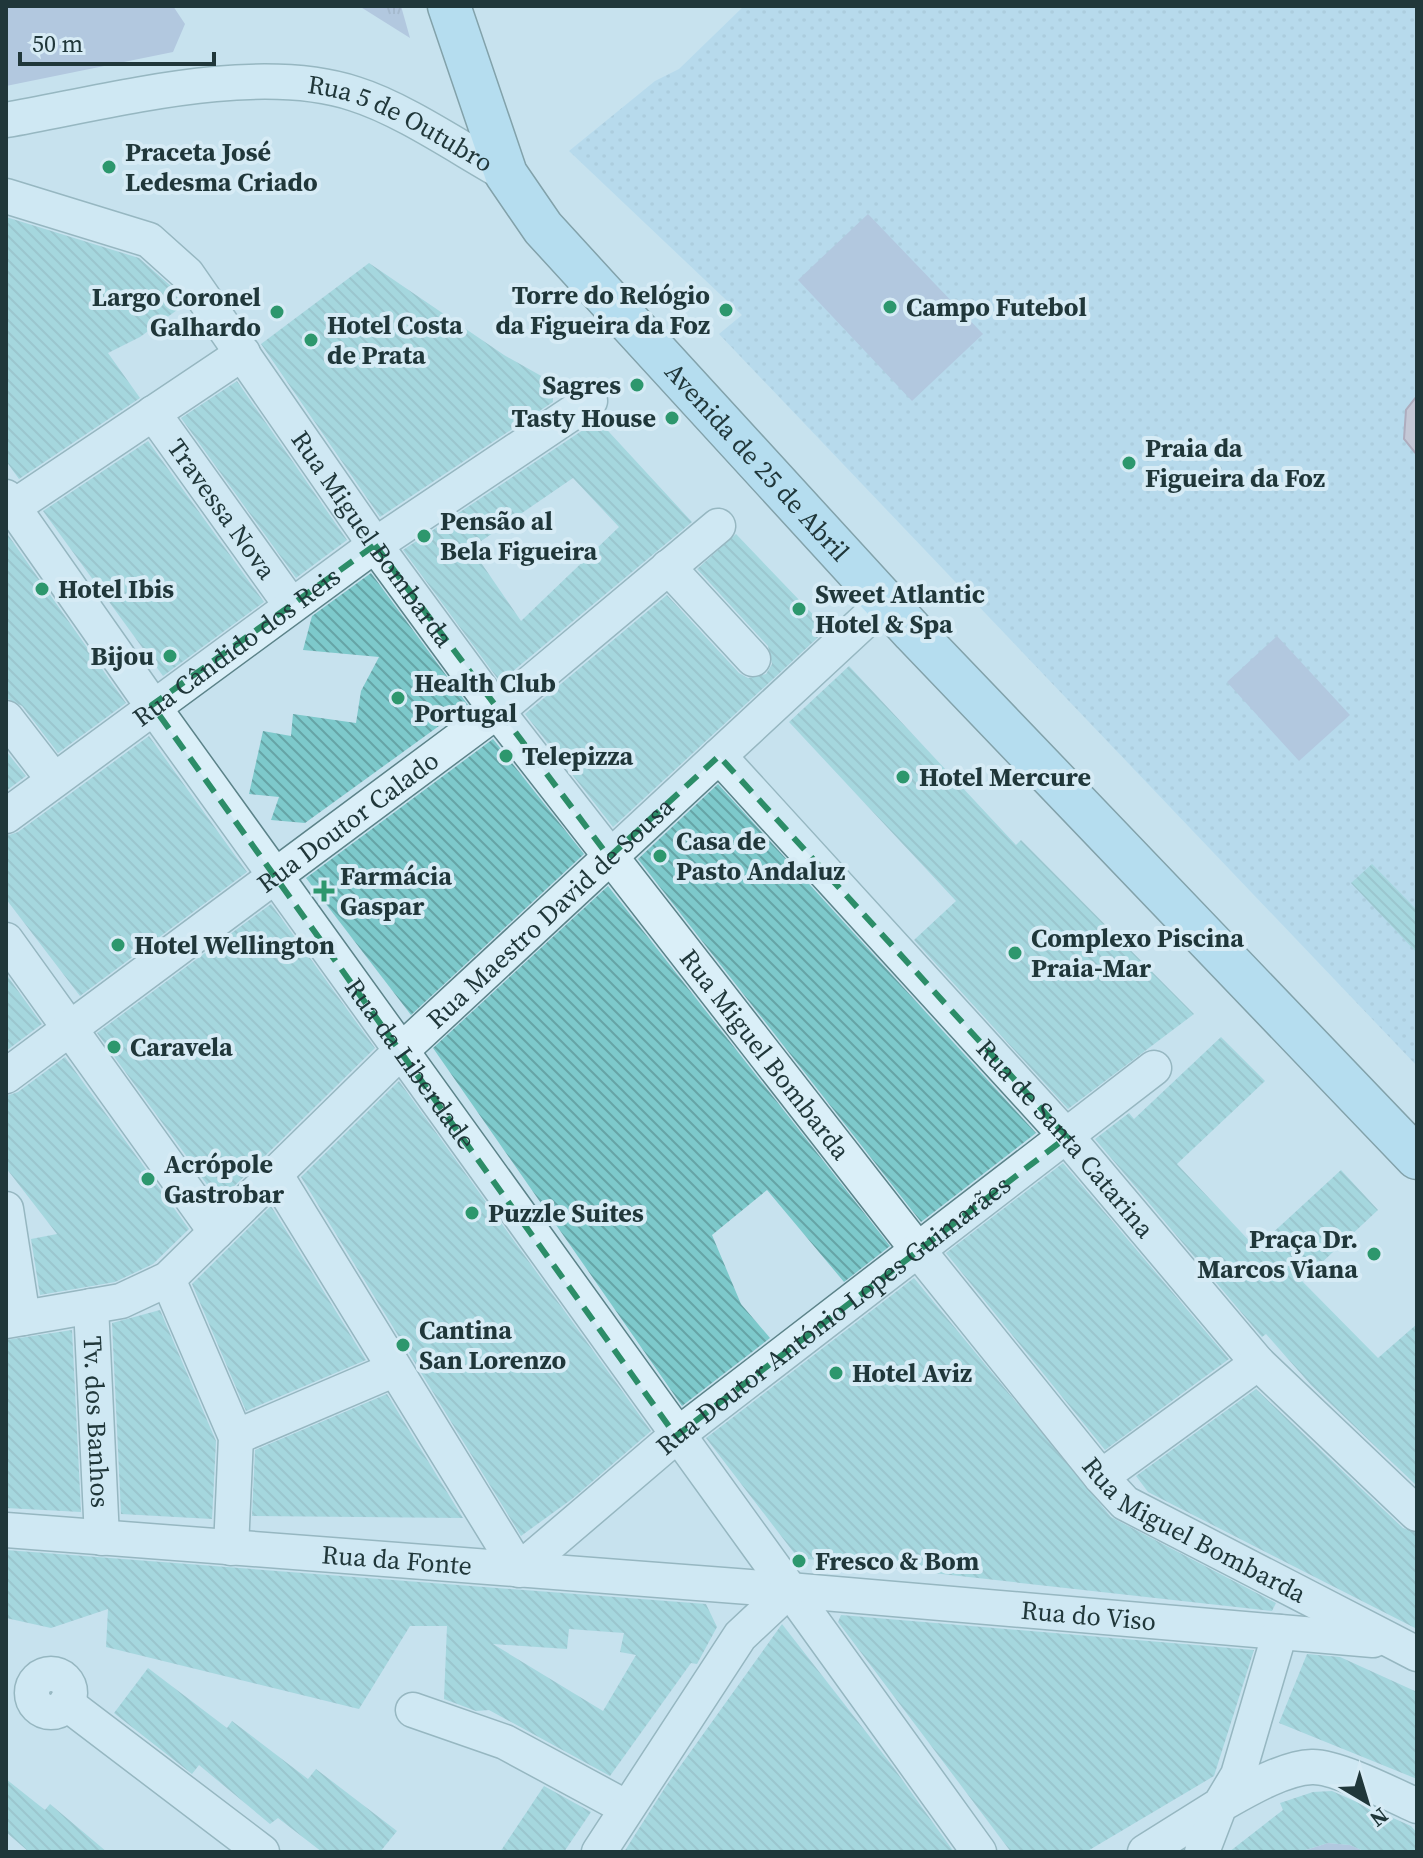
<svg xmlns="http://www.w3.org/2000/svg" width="1423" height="1858" viewBox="0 0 1423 1858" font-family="'Source Serif 4',serif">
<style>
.grass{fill:url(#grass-tufts)}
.sand{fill:url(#sand-dots)}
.pitch{fill:#9aa8cc}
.water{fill:#c2a8b9;stroke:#906e84;stroke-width:2}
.building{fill:url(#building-back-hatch);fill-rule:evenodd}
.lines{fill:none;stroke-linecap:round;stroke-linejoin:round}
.minor-casing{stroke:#5c8389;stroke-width:37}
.major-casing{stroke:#305457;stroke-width:45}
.minor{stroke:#daeff8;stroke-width:34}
.major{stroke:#a0d8f0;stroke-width:42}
.marked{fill:none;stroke:#2c8d68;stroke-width:6;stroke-dasharray:16 10;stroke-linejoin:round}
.poi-dot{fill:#2d976d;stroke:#d6ebf5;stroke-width:3}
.labels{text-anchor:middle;stroke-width:8;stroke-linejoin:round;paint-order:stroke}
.street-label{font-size:26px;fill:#20373a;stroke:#d6ebf5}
.poi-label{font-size:26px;font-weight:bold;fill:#20373a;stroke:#d6ebf5;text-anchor:start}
</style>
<defs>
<pattern id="grass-tufts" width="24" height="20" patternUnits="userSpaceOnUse" patternTransform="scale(2)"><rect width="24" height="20" fill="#9aa8cc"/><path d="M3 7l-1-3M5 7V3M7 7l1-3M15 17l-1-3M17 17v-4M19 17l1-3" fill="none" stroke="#7d8aa7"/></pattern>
<pattern id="sand-dots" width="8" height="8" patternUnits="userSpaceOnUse" patternTransform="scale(2)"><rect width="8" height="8" fill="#a4d1e9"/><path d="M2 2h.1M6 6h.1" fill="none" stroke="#8db4c9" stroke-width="1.8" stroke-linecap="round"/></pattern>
<pattern id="building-back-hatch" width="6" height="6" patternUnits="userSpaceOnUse" patternTransform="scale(2)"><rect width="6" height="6" fill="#7dc9cb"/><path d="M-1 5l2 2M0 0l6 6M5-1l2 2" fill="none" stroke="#66a4a6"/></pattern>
</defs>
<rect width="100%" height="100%" fill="#c7e2ee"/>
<!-- grass -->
<path class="grass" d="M 359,6 L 401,6 L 410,38 Z"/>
<!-- sand -->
<path class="sand" d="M 744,6 L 1417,6 L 1417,1066 L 719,334 L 742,315 L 569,151 L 655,81 L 679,69 Z"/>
<!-- pitch -->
<g class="pitch">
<path d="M 6,6 L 173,6 L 185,24 L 173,52 L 6,86 Z"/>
<path d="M 868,214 L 983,334 L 912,401 L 798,280 Z"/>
<path d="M 1277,636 L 1350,715 L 1299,761 L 1227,682 Z"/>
<path d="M 1328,1843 L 1350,1845 L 1366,1852 L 1299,1852 Z"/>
</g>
<!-- water -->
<path class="water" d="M 1417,396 L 1417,455 L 1404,439 L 1406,410 Z"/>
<!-- building -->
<g class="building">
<path d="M 6,217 L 139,258 L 172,287 L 184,305 L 140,337 L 108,353 L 140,398 L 19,479 L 6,461 Z"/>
<path d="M 369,263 L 504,355 L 552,382 L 553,402 L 380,517 L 261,344 Z"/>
<path d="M 237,381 L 347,540 L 296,578 L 181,418 Z"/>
<path d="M 598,420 L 692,522 L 500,682 L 403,550 ZM 573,478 L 619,527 L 521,621 L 471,548 Z"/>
<path d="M 148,441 L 264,602 L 163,676 L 43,511 Z"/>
<path d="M 6,532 L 126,703 L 58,753 L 22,706 L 6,698 Z"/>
<path d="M 736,534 L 827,629 L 613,827 L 525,714 L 667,595 L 739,673 L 748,678 L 766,674 L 772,664 L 768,646 L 697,569 Z"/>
<path d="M 371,573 L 468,705 L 305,823 L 271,820 L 279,797 L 249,794 L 263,731 L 291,736 L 293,714 L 356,723 L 361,691 L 379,657 L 303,650 L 312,616 Z"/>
<path d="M 849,666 L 1016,845 L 1021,840 L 1194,1014 L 1068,1109 L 914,940 L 956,901 L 789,722 Z"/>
<path d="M 149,736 L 247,872 L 80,996 L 6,899 L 6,836 L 18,832 Z"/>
<path d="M 493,739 L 584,854 L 411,1015 L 306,878 Z"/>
<path d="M 6,751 L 26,776 L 6,791 Z"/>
<path d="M 718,784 L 1036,1133 L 921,1222 L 638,859 Z"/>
<path d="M 1372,864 L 1417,910 L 1417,953 L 1351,883 Z"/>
<path d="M 608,886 L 890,1246 L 844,1282 L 767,1190 L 712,1235 L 741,1304 L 770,1338 L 682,1406 L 433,1048 Z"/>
<path d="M 271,904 L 375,1048 L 219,1201 L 97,1033 Z"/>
<path d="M 6,974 L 42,1024 L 6,1051 Z"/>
<path d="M 1221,1037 L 1265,1081 L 1177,1164 L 1256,1248 L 1341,1170 L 1378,1210 L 1302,1281 L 1378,1358 L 1417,1324 L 1417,1486 L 1311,1385 L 1266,1334 L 1262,1337 L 1095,1139 L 1129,1113 L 1134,1119 Z"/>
<path d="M 65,1057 L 189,1229 L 153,1264 L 115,1282 L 40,1295 L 31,1239 L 57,1234 L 6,1168 L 6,1096 L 18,1092 Z"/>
<path d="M 399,1081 L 651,1431 L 572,1499 L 521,1536 L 301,1177 Z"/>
<path d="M 1063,1163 L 1229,1359 L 1105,1450 L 946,1253 Z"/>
<path d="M 271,1206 L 366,1360 L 246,1411 L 192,1284 Z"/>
<path d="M 914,1278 L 1111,1517 L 1276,1603 L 1272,1611 L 798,1558 L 706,1438 Z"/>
<path d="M 160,1310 L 216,1441 L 212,1519 L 121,1514 L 112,1323 Z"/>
<path d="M 72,1330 L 81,1512 L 6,1508 L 6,1340 Z"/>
<path d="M 1256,1389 L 1403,1528 L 1417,1533 L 1417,1629 L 1148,1492 L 1136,1476 Z"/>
<path d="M 387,1394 L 463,1518 L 252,1516 L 255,1450 Z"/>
<path d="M 6,1550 L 706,1604 L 717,1627 L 697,1664 L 691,1663 L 610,1776 L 489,1710 L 476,1711 L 444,1699 L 447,1626 L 410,1626 L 359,1709 L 106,1647 L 108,1609 L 51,1628 L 6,1618 ZM 569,1629 L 624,1633 L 620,1652 L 636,1655 L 603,1711 L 493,1644 L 567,1649 Z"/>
<path d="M 841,1615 L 1254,1650 L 1214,1776 L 1086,1852 L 1011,1852 L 838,1622 Z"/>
<path d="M 782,1624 L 891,1764 L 954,1852 L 624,1852 L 666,1786 Z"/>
<path d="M 1307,1654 L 1340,1657 L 1417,1692 L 1417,1779 L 1279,1723 Z"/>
<path d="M 148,1668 L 227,1728 L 232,1721 L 308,1779 L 316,1769 L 397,1831 L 380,1852 L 322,1852 L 278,1818 L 270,1824 L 199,1765 L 192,1774 L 114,1713 Z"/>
<path d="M 6,1779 L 45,1810 L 50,1804 L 107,1852 L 29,1852 L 6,1832 Z"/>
<path d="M 544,1786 L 591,1812 L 564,1852 L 500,1852 Z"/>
<path d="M 1332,1791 L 1411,1826 L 1417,1833 L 1417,1852 L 1366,1852 L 1350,1845 L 1328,1843 L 1299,1852 L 1229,1852 L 1283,1810 L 1280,1803 L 1313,1792 Z"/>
</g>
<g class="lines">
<defs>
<g id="minor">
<path id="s1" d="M 6,120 C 109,102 255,61 355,94 C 403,109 461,149 506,174"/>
<path id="s2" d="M 6,196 L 149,240 L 187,274 L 375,545 L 497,711 L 917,1249 L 1101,1477 L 1125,1503 L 1417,1654"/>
<path id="s3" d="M 153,413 L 291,605"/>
<path id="s4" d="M 6,497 L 152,705 L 979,1852"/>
<path d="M 6,512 L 243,353"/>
<path d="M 668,567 L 753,659"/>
<path d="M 6,718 L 54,780"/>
<path id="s5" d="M 719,756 L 1067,1137 L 1258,1363 L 1417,1514"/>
<path id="s6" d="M 6,816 L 375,545 L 590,401"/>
<path d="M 6,940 L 216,1232"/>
<path id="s7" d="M 6,1076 L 497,711 L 718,526"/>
<path id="s8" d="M 275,1174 L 519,1570 L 676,1436 L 1154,1068"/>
<path d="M 6,1209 L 23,1318"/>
<path d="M 168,1279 L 236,1437 L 231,1548"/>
<path id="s9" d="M 91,1306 L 102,1538"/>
<path id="s10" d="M 6,1321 L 121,1301 L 168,1279 L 402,1050 L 885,602"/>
<path d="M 236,1437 L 393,1370"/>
<path d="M 1101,1477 L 1258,1363"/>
<path id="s11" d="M 6,1530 L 789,1590 L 1373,1640"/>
<circle cx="51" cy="1693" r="19"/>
<path d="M 66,1703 L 262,1852"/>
<path d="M 413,1710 L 505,1742 L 627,1808"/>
<path d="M 599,1852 L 740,1636 L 789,1590"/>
<path d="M 1145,1852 L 1220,1805 L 1238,1775 L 1280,1632"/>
<path d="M 1202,1852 L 1220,1805 C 1245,1791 1283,1768 1312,1767 C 1336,1766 1393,1795 1417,1806"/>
</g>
<g id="major">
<path id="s12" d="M 449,6 L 506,174 L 543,228 L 913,632 L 1417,1158"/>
</g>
</defs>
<!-- minor casing -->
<use href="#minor" class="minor-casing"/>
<!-- major casing -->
<use href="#major" class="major-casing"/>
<!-- minor -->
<use href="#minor" class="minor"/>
<!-- major -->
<use href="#major" class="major"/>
</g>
<!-- marked area -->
<path d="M0 0H1423V1858H0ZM 375,545 L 609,857 L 719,756 L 1067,1137 L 676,1436 L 152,705 Z" fill="#c7e2ee" fill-opacity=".55" fill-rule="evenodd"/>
<path class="marked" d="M 375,545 L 609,857 L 719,756 L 1067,1137 L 676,1436 L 152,705 Z"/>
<!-- markers -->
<g class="poi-dot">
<circle cx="109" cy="167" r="8"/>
<circle cx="890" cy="307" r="8"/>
<circle cx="726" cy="310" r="8"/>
<circle cx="277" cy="312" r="8"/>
<circle cx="311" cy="340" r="8"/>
<circle cx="637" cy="385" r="8"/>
<circle cx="672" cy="418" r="8"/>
<circle cx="1129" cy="463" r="8"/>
<circle cx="424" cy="536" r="8"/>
<circle cx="42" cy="589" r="8"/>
<circle cx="799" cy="609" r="8"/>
<circle cx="170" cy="656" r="8"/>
<circle cx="398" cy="698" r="8"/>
<circle cx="506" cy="756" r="8"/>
<circle cx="903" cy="777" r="8"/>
<circle cx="660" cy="856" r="8"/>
<path d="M320 879h8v8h8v8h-8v8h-8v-8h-8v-8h8z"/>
<circle cx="118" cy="945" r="8"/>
<circle cx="1015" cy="953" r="8"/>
<circle cx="114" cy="1047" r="8"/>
<circle cx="148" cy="1179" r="8"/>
<circle cx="472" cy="1213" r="8"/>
<circle cx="1374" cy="1254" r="8"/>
<circle cx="403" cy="1345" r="8"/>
<circle cx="836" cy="1373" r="8"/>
<circle cx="799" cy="1561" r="8"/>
</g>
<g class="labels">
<!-- street labels -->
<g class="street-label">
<text dy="9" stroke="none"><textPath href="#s1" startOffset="406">Rua 5 de Outubro</textPath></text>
<text dy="9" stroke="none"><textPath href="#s12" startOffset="560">Avenida de 25 de Abril</textPath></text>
<text dy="9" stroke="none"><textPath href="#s3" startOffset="118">Travessa Nova</textPath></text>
<text dy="9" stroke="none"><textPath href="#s2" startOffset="524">Rua Miguel Bombarda</textPath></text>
<text dy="9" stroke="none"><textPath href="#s6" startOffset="286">Rua Cândido dos Reis</textPath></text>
<text dy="9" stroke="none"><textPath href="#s7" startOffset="426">Rua Doutor Calado</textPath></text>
<text dy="9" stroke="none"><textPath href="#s10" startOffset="698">Rua Maestro David de Sousa</textPath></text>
<text dy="9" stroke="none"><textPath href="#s2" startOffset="1172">Rua Miguel Bombarda</textPath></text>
<text dy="9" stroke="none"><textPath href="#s4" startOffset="696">Rua da Liberdade</textPath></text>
<text dy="9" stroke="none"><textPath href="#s5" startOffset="516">Rua de Santa Catarina</textPath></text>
<text dy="9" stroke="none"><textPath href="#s8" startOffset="870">Rua Doutor António Lopes Guimarães</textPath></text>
<text dy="9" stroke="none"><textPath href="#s9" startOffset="116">Tv. dos Banhos</textPath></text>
<text dy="9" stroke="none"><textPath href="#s2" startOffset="1820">Rua Miguel Bombarda</textPath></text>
<text dy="9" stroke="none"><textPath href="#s11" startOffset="392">Rua da Fonte</textPath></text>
<text dy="9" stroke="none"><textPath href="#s11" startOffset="1086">Rua do Viso</textPath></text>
</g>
<!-- poi labels -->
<g class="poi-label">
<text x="125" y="161">Praceta José<tspan x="125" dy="30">Ledesma Criado</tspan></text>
<text x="710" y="304" text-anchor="end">Torre do Relógio<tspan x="710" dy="30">da Figueira da Foz</tspan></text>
<text x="261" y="306" text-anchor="end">Largo Coronel<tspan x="261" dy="30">Galhardo</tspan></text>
<text x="906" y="316">Campo Futebol</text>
<text x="327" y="334">Hotel Costa<tspan x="327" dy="30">de Prata</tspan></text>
<text x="621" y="394" text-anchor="end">Sagres</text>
<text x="656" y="427" text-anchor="end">Tasty House</text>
<text x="1145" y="457">Praia da<tspan x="1145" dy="30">Figueira da Foz</tspan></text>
<text x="440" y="530">Pensão al<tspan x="440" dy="30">Bela Figueira</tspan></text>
<text x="58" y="598">Hotel Ibis</text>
<text x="815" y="603">Sweet Atlantic<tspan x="815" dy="30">Hotel &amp; Spa</tspan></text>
<text x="154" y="665" text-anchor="end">Bijou</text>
<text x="414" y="692">Health Club<tspan x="414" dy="30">Portugal</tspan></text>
<text x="522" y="765">Telepizza</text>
<text x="919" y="786">Hotel Mercure</text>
<text x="676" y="850">Casa de<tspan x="676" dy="30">Pasto Andaluz</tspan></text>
<text x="340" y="885">Farmácia<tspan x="340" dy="30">Gaspar</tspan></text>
<text x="1031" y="947">Complexo Piscina<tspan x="1031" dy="30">Praia-Mar</tspan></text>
<text x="134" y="954">Hotel Wellington</text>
<text x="130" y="1056">Caravela</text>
<text x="164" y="1173">Acrópole<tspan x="164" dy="30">Gastrobar</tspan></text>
<text x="488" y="1222">Puzzle Suites</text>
<text x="1358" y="1248" text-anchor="end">Praça Dr.<tspan x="1358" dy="30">Marcos Viana</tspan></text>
<text x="419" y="1339">Cantina<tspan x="419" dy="30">San Lorenzo</tspan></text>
<text x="852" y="1382">Hotel Aviz</text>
<text x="815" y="1570">Fresco &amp; Bom</text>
</g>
</g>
<!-- border -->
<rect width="1423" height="1858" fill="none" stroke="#20373a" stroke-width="16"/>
<!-- north arrow -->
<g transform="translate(1367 1802) rotate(142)" stroke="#d6ebf5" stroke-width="6" paint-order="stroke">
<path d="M0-6L14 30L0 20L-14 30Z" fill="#20373a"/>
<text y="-12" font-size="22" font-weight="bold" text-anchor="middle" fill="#20373a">N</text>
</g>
<!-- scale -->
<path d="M20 52v12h194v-12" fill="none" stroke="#20373a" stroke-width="4"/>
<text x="32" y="52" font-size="24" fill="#20373a" stroke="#d6ebf5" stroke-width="6" paint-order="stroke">50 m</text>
</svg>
